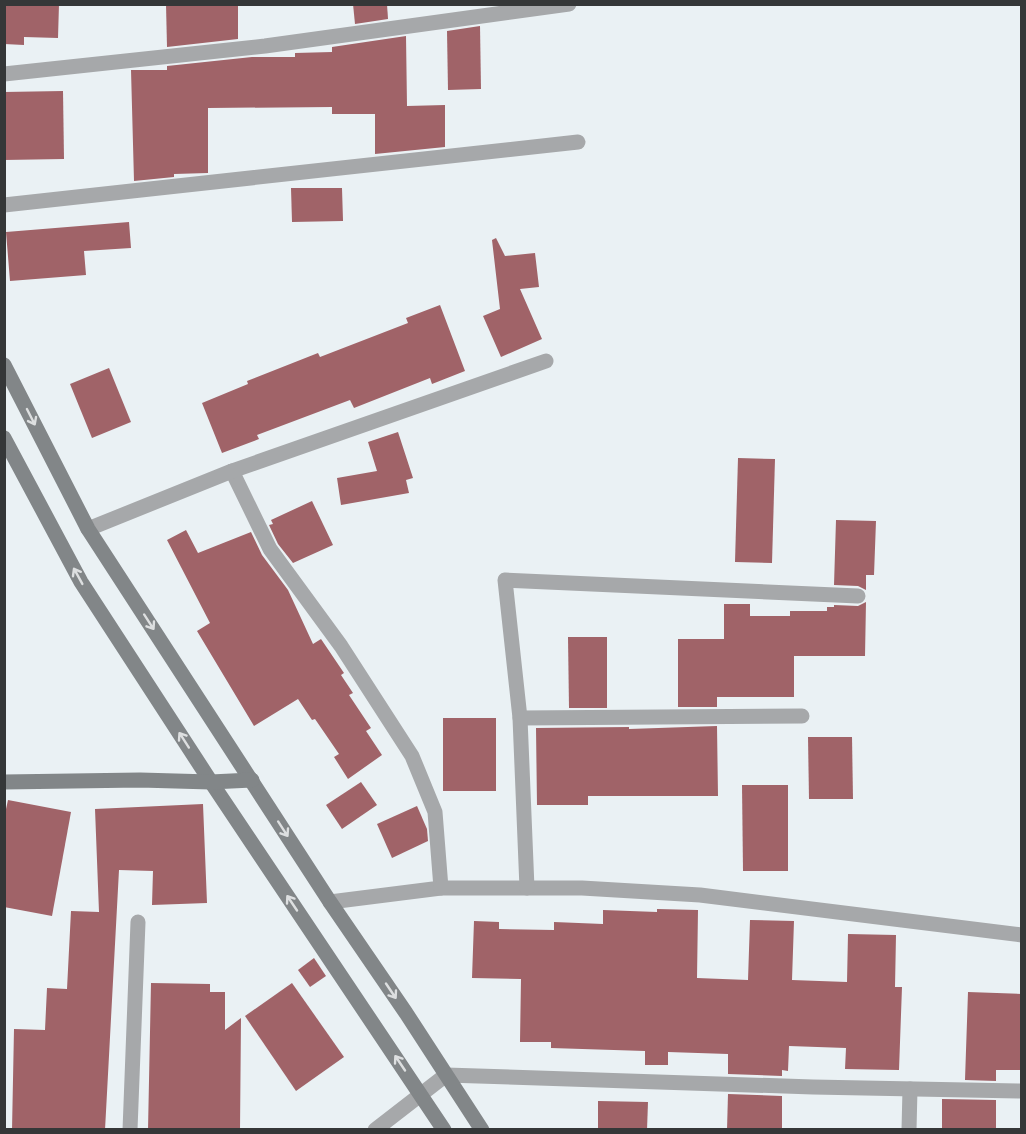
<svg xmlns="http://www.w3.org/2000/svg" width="1026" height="1134" viewBox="0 0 1026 1134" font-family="'Public Sans',sans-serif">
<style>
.building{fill:#a06368}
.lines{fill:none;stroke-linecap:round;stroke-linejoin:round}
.street{stroke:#a6a8aa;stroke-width:15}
.secondary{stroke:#828688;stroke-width:15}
.oneway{stroke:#dddfe0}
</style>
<rect width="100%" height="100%" fill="#eaf1f4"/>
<!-- building -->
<g class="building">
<path d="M 4,4 L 59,4 L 58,38 L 24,37 L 24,45 L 4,44 Z"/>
<path d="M 166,4 L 238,4 L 238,39 L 167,47 Z"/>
<path d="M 353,4 L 387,4 L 388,19 L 355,24 Z"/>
<path d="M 480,26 L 481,89 L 448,90 L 447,31 Z"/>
<path d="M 406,36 L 407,106 L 445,105 L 445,147 L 375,154 L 375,114 L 332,114 L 332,107 L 208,108 L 208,173 L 174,174 L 174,177 L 134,181 L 131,70 L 167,70 L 167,66 L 252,57 L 295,57 L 295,53 L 332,52 L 332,47 Z"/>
<path d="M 63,91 L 64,159 L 4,160 L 4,92 Z"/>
<path d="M 291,188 L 342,188 L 343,221 L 292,222 Z"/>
<path d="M 129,222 L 131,248 L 84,251 L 86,275 L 10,281 L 6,232 Z"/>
<path d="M 496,238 L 505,256 L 535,253 L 539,287 L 520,289 L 542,339 L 501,357 L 483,316 L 500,309 L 492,240 Z"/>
<path d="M 440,305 L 465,371 L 432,384 L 430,378 L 354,408 L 350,400 L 257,435 L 259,439 L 222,453 L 202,403 L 248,384 L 247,381 L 318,353 L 320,357 L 408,323 L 406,318 Z"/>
<path d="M 109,368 L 131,422 L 92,438 L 70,384 Z"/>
<path d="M 398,432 L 413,478 L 406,480 L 409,493 L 341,505 L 337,478 L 377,471 L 368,442 Z"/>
<path d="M 738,458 L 775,459 L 772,563 L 735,562 Z"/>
<path d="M 312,501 L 333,545 L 293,563 L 278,544 L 269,525 L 273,524 L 271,520 Z"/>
<path d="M 836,520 L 876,521 L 874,575 L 866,575 L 866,590 L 858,586 L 834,585 Z"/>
<path d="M 186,530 L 198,553 L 251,532 L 262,555 L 288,590 L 313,644 L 321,639 L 344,673 L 341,675 L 353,693 L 349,695 L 371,728 L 366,731 L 382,755 L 348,779 L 334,757 L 339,754 L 315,719 L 312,720 L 298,699 L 254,726 L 197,631 L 210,623 L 167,540 Z"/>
<path d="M 866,602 L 865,656 L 794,656 L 794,697 L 717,697 L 717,707 L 678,707 L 678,639 L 724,639 L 724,604 L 750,604 L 750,616 L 790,616 L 790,611 L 827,611 L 827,607 L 834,607 L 834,605 L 858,606 Z"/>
<path d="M 568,637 L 607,637 L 607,708 L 569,708 Z"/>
<rect x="443" y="718" width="53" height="73"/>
<path d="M 717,726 L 718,796 L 588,796 L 588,805 L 537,805 L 536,728 L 629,727 L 629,729 Z"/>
<path d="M 808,737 L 852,737 L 853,799 L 809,799 Z"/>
<path d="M 361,782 L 377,805 L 342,829 L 326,805 Z"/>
<path d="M 742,785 L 788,785 L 788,871 L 743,871 Z"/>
<path d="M 8,800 L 71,812 L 52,916 L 4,907 L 4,818 Z"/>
<path d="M 203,804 L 207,903 L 152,905 L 153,871 L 119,870 L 105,1130 L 12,1130 L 14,1029 L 45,1030 L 47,988 L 67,989 L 71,911 L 99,912 L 95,809 Z"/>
<path d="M 417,806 L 427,829 L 428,841 L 392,858 L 377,824 Z"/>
<path d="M 657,909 L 698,910 L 697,978 L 748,980 L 750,920 L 794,921 L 792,980 L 847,982 L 848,934 L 896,935 L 895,987 L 902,987 L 899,1070 L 845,1069 L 846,1048 L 789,1046 L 788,1071 L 782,1070 L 782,1076 L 728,1074 L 728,1054 L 668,1052 L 668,1065 L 645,1065 L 645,1051 L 551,1048 L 551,1042 L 520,1042 L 521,979 L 472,978 L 474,921 L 499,922 L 499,929 L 554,930 L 554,922 L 603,924 L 603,910 L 657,912 Z"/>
<path d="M 314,958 L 326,976 L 310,987 L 298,970 Z"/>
<path d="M 151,983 L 210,984 L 210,992 L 225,992 L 225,1030 L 241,1018 L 240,1130 L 148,1130 Z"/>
<path d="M 292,983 L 344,1057 L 296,1091 L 245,1016 Z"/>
<path d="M 968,992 L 1022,994 L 1022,1070 L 996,1070 L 996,1081 L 965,1080 Z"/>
<path d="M 728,1094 L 782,1096 L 782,1130 L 727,1130 Z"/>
<path d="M 942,1099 L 996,1100 L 996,1130 L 942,1130 Z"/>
<path d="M 598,1101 L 648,1102 L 647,1130 L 598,1130 Z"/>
</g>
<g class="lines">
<!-- street -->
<g class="street">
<path d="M 4,74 L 265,46 L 569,4"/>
<path d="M 4,205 L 578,142"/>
<path d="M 232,471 L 270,549 L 341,646 L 412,756 L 435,812 L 441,888 L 330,902"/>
<path d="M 88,529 L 232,471 L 546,361"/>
<path d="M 520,718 L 802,716"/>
<path d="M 441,888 L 582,888 L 700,895 L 1022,935"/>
<path d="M 527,888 L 520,718 L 505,580 L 858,596"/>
<path d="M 130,1130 L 138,922"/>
<path d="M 375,1130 L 446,1075 L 813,1087 L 1022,1091"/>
<path d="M 909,1130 L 910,1089"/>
</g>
<!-- secondary -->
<g class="secondary">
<path d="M 4,365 L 88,529 L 330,902 L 406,1013 L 482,1130"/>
<path d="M 4,438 L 81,582 L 211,782 L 444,1130"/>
<path d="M 4,782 L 140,780 L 211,782 L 252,780"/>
</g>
</g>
<!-- one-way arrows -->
<defs><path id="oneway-shaft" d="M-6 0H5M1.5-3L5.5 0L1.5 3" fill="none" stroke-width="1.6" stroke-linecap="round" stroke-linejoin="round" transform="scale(1.5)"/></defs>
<g class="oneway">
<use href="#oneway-shaft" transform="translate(31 417) rotate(63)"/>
<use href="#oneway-shaft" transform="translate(78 576) rotate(-119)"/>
<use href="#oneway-shaft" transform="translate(149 622) rotate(57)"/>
<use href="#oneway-shaft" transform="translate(184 740) rotate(-123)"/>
<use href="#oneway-shaft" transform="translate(283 829) rotate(57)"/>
<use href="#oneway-shaft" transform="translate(292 903) rotate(-124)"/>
<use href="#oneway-shaft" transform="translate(391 991) rotate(56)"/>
<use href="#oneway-shaft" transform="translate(400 1063) rotate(-124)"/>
</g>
<!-- border -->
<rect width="1026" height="1134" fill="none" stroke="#353738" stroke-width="12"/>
</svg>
